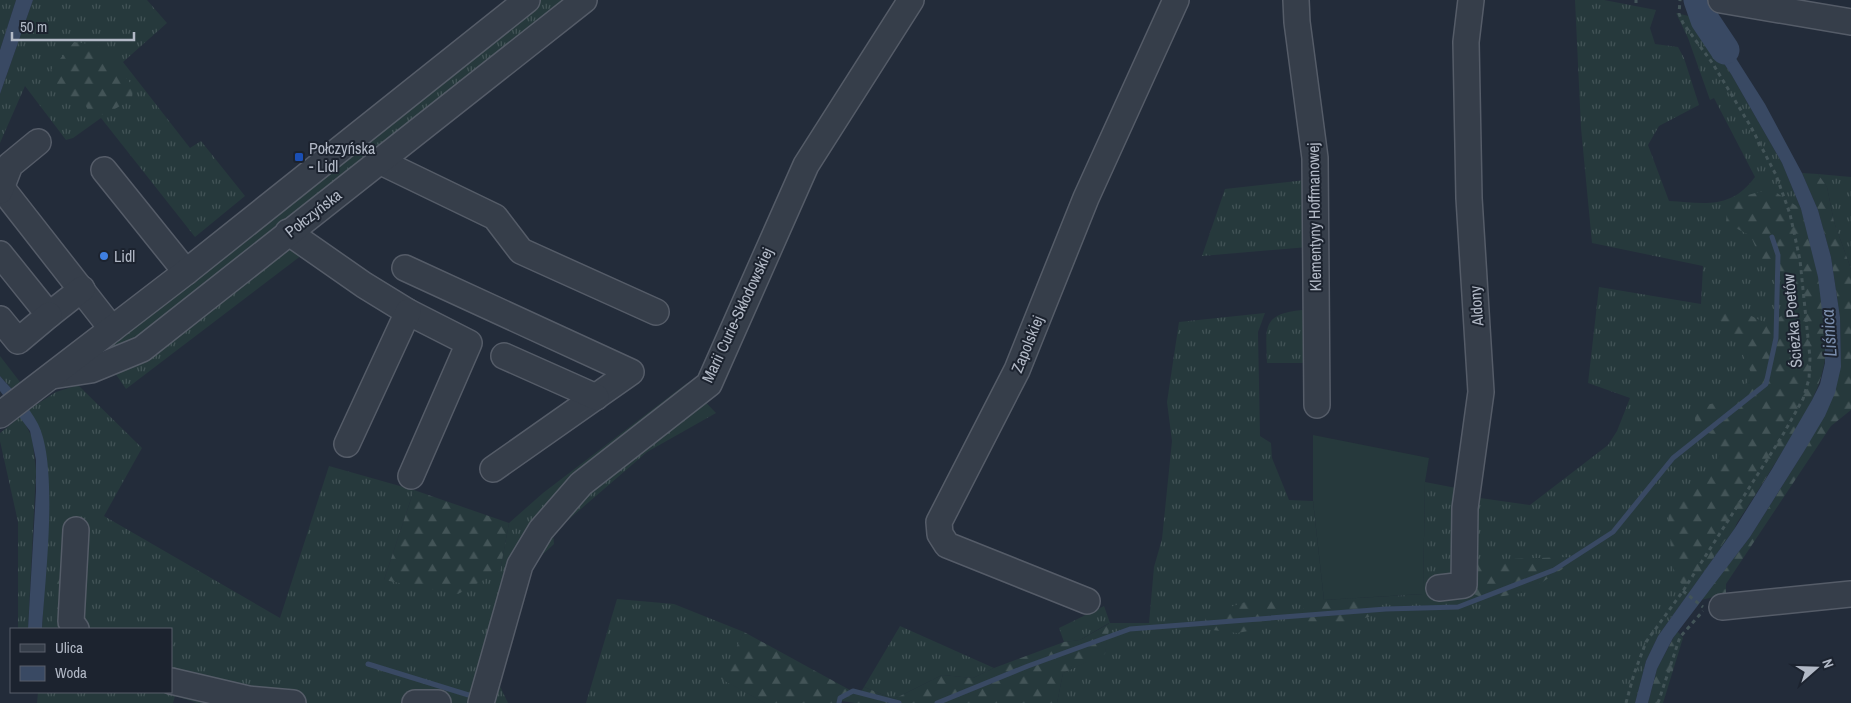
<svg xmlns="http://www.w3.org/2000/svg" width="1851" height="703" viewBox="0 0 1851 703" font-family="'Archivo Narrow',sans-serif">
<style>
.grass{fill:url(#grass-tufts)}
.forest{fill:url(#forest-firs)}
.garden{fill:#26393c}
.water{fill:#394963}
.lines{fill:none;stroke-linecap:round;stroke-linejoin:round}
.stream{stroke:#394963;stroke-width:5}
.river{stroke:#394963;stroke-width:29}
.minor-casing{stroke:#555c68;stroke-width:28}
.path{stroke:#435458;stroke-width:3;stroke-dasharray:4 4;stroke-linecap:butt}
.minor{stroke:#363e4a;stroke-width:25}
.transit-dot{fill:#1a4fb4;stroke:#1c232f;stroke-width:2}
.shop-dot{fill:#3f7fe0;stroke:#1c232f;stroke-width:2}
.labels{text-anchor:middle;stroke-width:4;stroke-linejoin:round;paint-order:stroke}
.poi-label{font-size:16px;fill:#b2b9c6;stroke:#1c232f;text-anchor:start}
.street-label{font-size:16px;fill:#b2b9c6;stroke:#1c232f}
.water-label{font-size:18px;font-style:italic;fill:#7b8ead;stroke:#1c232f}
</style>
<defs>
<pattern id="grass-tufts" width="24" height="20" patternUnits="userSpaceOnUse" patternTransform="scale(1.25)"><rect width="24" height="20" fill="#26393c"/><path d="M3 7l-1-3M5 7V3M7 7l1-3M15 17l-1-3M17 17v-4M19 17l1-3" fill="none" stroke="#435457"/></pattern>
<pattern id="forest-firs" width="22" height="20" patternUnits="userSpaceOnUse" patternTransform="scale(1.25)"><rect width="22" height="20" fill="#26393c"/><path d="M5 1l3.5 6h-7zM16 11l3.5 6h-7z" fill="#435457"/></pattern>
</defs>
<rect width="100%" height="100%" fill="#232c3a"/>
<!-- grass -->
<g class="grass">
<path d="M 0,0 L 16,0 L 0,50 Z"/>
<path d="M 33,0 L 147,0 L 167,23 L 123,62 L 190,148 L 201,141 L 245,196 L 195,237 L 101,118 L 73,138 L 66,140 L 25,86 L 0,143 L 0,94 Z"/>
<path d="M 540,0 L 569,0 L 139,343 L 82,362 Z"/>
<path d="M 1575,0 L 1604,0 L 1656,10 L 1650,28 L 1655,44 L 1678,47 L 1684,58 L 1699,105 L 1659,126 L 1648,145 L 1669,201 C 1704,203 1731,210 1755,177 L 1714,98 L 1710,100 L 1688,38 L 1676,13 L 1693,17 L 1731,74 L 1782,163 L 1801,209 L 1818,277 L 1735,528 L 1658,636 L 1646,661 L 1635,703 L 1057,703 L 1063,673 L 1105,653 L 1109,623 L 1080,640 L 1064,642 L 1059,628 L 1104,606 L 1110,623 L 1149,623 L 1154,567 L 1162,539 L 1172,441 L 1167,402 L 1179,322 L 1265,313 L 1258,332 L 1260,436 L 1271,443 L 1272,458 L 1289,500 L 1313,501 L 1324,600 L 1423,594 L 1425,482 L 1456,488 L 1473,497 L 1530,505 L 1608,445 L 1617,431 L 1630,398 L 1588,383 L 1599,287 L 1701,304 L 1703,266 L 1592,243 L 1581,128 Z"/>
<path d="M 1818,174 L 1851,177 L 1851,269 L 1834,222 L 1827,187 Z"/>
<path d="M 1306,180 L 1308,247 L 1202,256 L 1225,189 Z"/>
<path d="M 287,247 L 302,255 L 126,389 L 115,373 Z"/>
<path d="M 1302,310 L 1309,314 L 1312,363 L 1267,363 C 1266,328 1261,314 1302,310 Z"/>
<path d="M 0,356 L 20,382 L 12,389 L 0,376 Z"/>
<path d="M 687,383 L 716,413 L 647,452 L 553,533 L 554,544 L 528,568 L 497,680 L 508,703 L 197,703 L 175,696 L 173,703 L 37,703 L 38,692 L 171,692 L 171,629 L 42,629 L 47,541 L 47,466 L 41,432 L 28,410 L 56,392 L 78,385 L 142,448 L 104,516 L 280,618 L 329,466 L 414,490 L 384,580 L 500,571 L 509,523 L 543,493 Z"/>
<path d="M 21,416 L 32,437 L 36,471 L 28,629 L 18,629 L 18,522 L 0,441 L 0,433 Z"/>
<path d="M 617,599 L 674,604 L 744,632 L 722,679 L 765,703 L 586,703 Z"/>
<path d="M 900,626 L 994,668 L 973,678 L 942,675 L 894,699 L 864,687 Z"/>
</g>
<!-- forest -->
<g class="forest">
<path d="M 74,42 L 97,45 L 133,86 L 132,99 L 108,113 L 91,117 L 85,104 C 60,95 60,95 51,70 Z"/>
<path d="M 1802,173 L 1818,174 L 1827,187 L 1834,222 L 1851,269 L 1851,410 L 1831,426 L 1726,584 L 1726,594 L 1701,600 L 1750,537 L 1803,453 L 1841,367 L 1840,317 L 1831,257 L 1818,210 Z"/>
<path d="M 1771,189 L 1801,209 C 1813,248 1832,327 1824,365 C 1818,395 1801,421 1785,447 C 1755,497 1723,545 1689,592 L 1678,580 L 1673,570 L 1668,511 C 1696,489 1723,475 1719,436 L 1697,430 L 1693,408 L 1737,398 L 1752,375 L 1735,337 L 1714,314 L 1737,309 L 1770,325 L 1797,303 L 1795,277 C 1769,271 1760,261 1751,236 L 1726,223 L 1727,209 L 1740,197 Z"/>
<path d="M 414,490 L 509,523 L 500,571 L 458,594 L 384,580 Z"/>
<path d="M 1569,557 L 1564,568 L 1527,592 L 1486,599 L 1469,592 L 1468,574 L 1478,564 L 1510,559 Z"/>
<path d="M 63,565 L 69,629 L 51,629 L 55,575 Z"/>
<path d="M 1276,598 L 1280,615 L 1265,628 L 1237,633 L 1204,629 L 1206,615 L 1245,602 Z"/>
<path d="M 1354,598 L 1374,607 L 1375,615 L 1335,627 L 1305,623 L 1303,608 L 1309,602 Z"/>
<path d="M 1110,623 L 1105,654 L 1063,673 L 1057,703 L 855,703 L 842,701 L 838,703 L 765,703 L 721,679 L 744,632 L 859,695 L 864,687 L 894,699 L 942,675 L 973,678 L 994,668 L 1064,642 L 1080,640 Z"/>
<path d="M 1677,631 L 1683,638 L 1663,703 L 1648,703 L 1657,669 Z"/>
</g>
<!-- garden -->
<path class="garden" d="M 1313,435 L 1429,458 L 1425,482 L 1423,594 L 1324,600 L 1313,501 Z"/>
<!-- water -->
<g class="water">
<path d="M 16,0 L 33,0 L 0,94 L 0,50 Z"/>
<path d="M 1693,17 L 1711,19 L 1765,104 L 1802,173 L 1818,210 L 1831,257 L 1840,317 L 1841,367 L 1835,393 L 1825,416 L 1803,453 L 1750,537 L 1673,638 L 1657,669 L 1648,703 L 1635,703 L 1646,661 L 1658,636 L 1735,528 L 1772,469 L 1812,400 L 1820,384 L 1825,363 L 1825,336 L 1818,277 L 1801,209 L 1782,163 L 1731,74 Z"/>
<path d="M 0,376 C 13,391 29,406 38,424 C 59,466 45,580 42,629 L 28,629 L 36,491 L 36,460 L 30,431 L 0,391 Z"/>
</g>
<g class="lines">
<!-- stream -->
<g class="stream">
<path d="M 368,664 L 475,697"/>
<path d="M 839,703 L 840,698 L 853,691 L 899,703"/>
<path d="M 937,703 L 1028,666 L 1130,629 L 1386,609 L 1458,607 L 1554,570 L 1613,532 L 1673,458 L 1766,384 L 1776,338 L 1778,255 L 1772,237"/>
</g>
<!-- river -->
<path class="river" d="M 1698,0 L 1705,20 L 1725,50"/>
<defs>
<g id="minor">
<path d="M 1296,0 L 1297,22 L 1315,158 L 1317,405"/>
<path d="M 1721,0 L 1851,22"/>
<path d="M 379,161 L 495,217 L 521,251 L 656,312"/>
<path d="M 104,170 L 186,272"/>
<path d="M 1,187 L 112,329"/>
<path d="M 0,191 L 10,165 L 38,142"/>
<path d="M 288,232 L 364,285 L 408,312 L 469,343 L 411,476"/>
<path d="M 0,254 L 49,315 L 82,289"/>
<path d="M 405,268 L 631,372 L 493,469"/>
<path d="M 0,319 L 18,341 L 49,315"/>
<path d="M 504,356 L 596,397"/>
<path d="M 52,376 L 91,370 L 142,349 L 584,0"/>
<path d="M 0,415 L 186,272 L 527,0"/>
<path d="M 347,444 L 408,312"/>
<path d="M 1439,588 L 1464,585 L 1465,508 L 1481,392 L 1469,198 L 1466,42 L 1471,0"/>
<path d="M 1087,601 L 947,545 L 940,534 L 939,522 L 1017,370 L 1086,198 L 1176,0"/>
<path d="M 1722,607 L 1851,594"/>
<path d="M 76,629 L 71,622 L 76,530"/>
<path d="M 171,681 L 248,699 L 293,703"/>
<path d="M 415,703 L 438,703"/>
<path d="M 481,703 L 520,565 L 541,530 L 581,484 L 709,384 L 806,165 L 911,0"/>
</g>
</defs>
<!-- minor casing -->
<use href="#minor" class="minor-casing"/>
<!-- path -->
<g class="path">
<path d="M 1636,3 L 1636,0"/>
<path d="M 1683,591 L 1703,607"/>
<path d="M 1626,703 L 1634,674 L 1646,642 L 1683,591 L 1781,438 L 1803,399 L 1809,379 L 1810,358 L 1800,260 L 1790,214 L 1776,175 L 1751,127 L 1713,64 L 1683,23 L 1679,14 L 1680,0"/>
<path d="M 1658,703 L 1680,637 L 1703,611"/>
</g>
<!-- minor -->
<use href="#minor" class="minor"/>
</g>
<!-- markers -->
<rect class="transit-dot" x="294" y="152" width="10" height="10" rx="2.5"/>
<circle class="shop-dot" cx="104" cy="256" r="5"/>
<g class="labels">
<!-- poi labels -->
<g class="poi-label">
<text x="309" y="154">Połczyńska<tspan x="309" dy="18">- Lidl</tspan></text>
<text x="114" y="262">Lidl</text>
</g>
<!-- street labels -->
<g class="street-label">
<text transform="translate(313 213) rotate(-38)" y="6">Połczyńska</text>
<text transform="translate(1314 217) rotate(-91)" y="6">Klementyny Hoffmanowej</text>
<text transform="translate(1476 306) rotate(-94)" y="6">Aldony</text>
<text transform="translate(737 315) rotate(-65)" y="6">Marii Curie-Skłodowskiej</text>
<text transform="translate(1792 321) rotate(-95)" y="6">Ścieżka Poetów</text>
<text transform="translate(1027 344) rotate(-68)" y="6">Zapolskiej</text>
</g>
<!-- water labels -->
<g class="water-label">
<text transform="translate(1829 333) rotate(-94)" y="6">Liśnica</text>
</g>
</g>
<!-- legend -->
<rect x="10" y="628" width="162" height="65" fill="#1c232f" stroke="#585f6b"/>
<rect x="20" y="644" width="25" height="8" fill="#363e4a" stroke="#585f6b"/>
<text x="55" y="653" font-size="15" fill="#b2b9c6">Ulica</text>
<rect x="20" y="666" width="25" height="15" fill="#394963" stroke="#585f6b"/>
<text x="55" y="678" font-size="15" fill="#b2b9c6">Woda</text>
<!-- north arrow -->
<g transform="translate(1816 668) rotate(70)" stroke="#1c232f" stroke-width="4" paint-order="stroke">
<path d="M0-4L9 19L0 12L-9 19Z" fill="#b2b9c6"/>
<text y="-8" font-size="14" font-weight="bold" text-anchor="middle" fill="#b2b9c6">N</text>
</g>
<!-- scale -->
<path d="M12 32v8h122v-8" fill="none" stroke="#b2b9c6" stroke-width="2.5"/>
<text x="20" y="32" font-size="15" fill="#b2b9c6" stroke="#1c232f" stroke-width="4" paint-order="stroke">50 m</text>
</svg>
